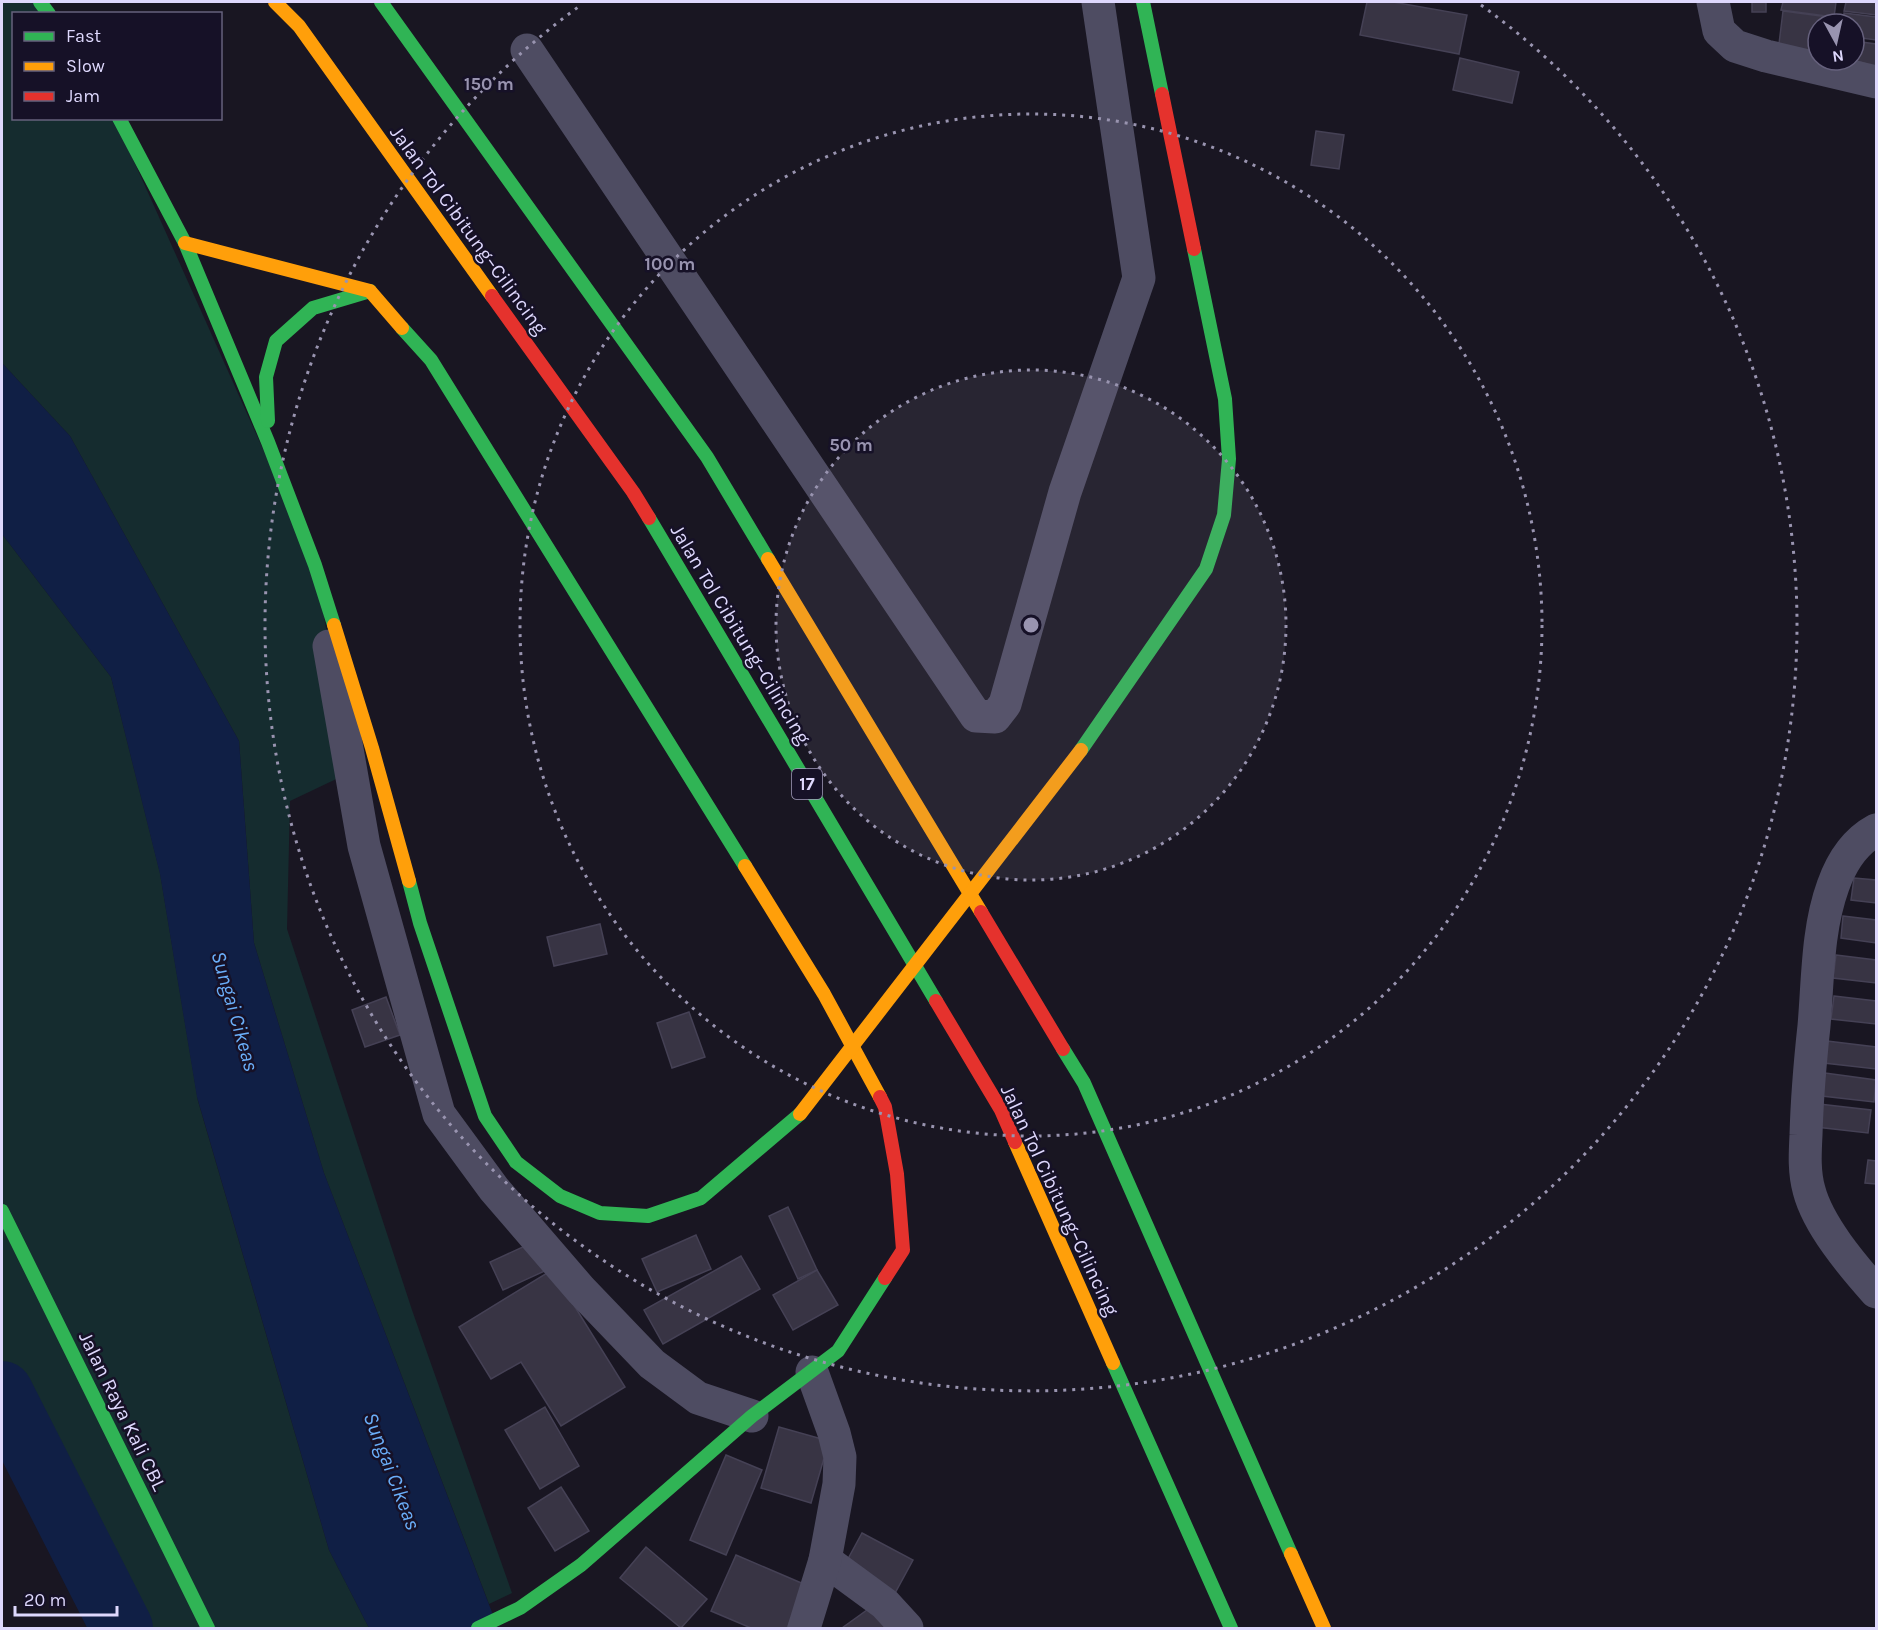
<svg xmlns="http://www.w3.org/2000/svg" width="1878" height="1630" viewBox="0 0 1878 1630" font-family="Karla,sans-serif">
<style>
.green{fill:#152c2f}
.water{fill:#101f45}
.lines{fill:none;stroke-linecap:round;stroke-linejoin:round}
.river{stroke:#101f45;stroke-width:62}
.building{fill:#383444;stroke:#454155;stroke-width:1.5}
.street{stroke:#4e4c62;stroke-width:33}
.fast{stroke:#30b455;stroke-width:14}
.slow{stroke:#ff9f0a;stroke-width:14}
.jam{stroke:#e5322d;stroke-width:14}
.slow-bridge{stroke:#ff9f0a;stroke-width:14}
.ring{fill:none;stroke:#9994b0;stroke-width:3;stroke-dasharray:3 6}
.labels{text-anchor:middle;stroke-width:5;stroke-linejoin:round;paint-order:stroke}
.shield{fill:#161127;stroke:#a29cbd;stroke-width:1.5}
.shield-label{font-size:18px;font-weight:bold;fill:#ded8fd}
.street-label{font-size:20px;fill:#ded8fd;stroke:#161127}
.water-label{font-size:21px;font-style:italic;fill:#6aaef9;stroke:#161127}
.centre{fill:#9994b0;stroke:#161127;stroke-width:3}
.ring-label{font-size:18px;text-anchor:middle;font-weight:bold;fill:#9994b0;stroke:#161127;stroke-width:5;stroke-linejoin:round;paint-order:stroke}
</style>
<rect width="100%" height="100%" fill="#191622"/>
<!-- green -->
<g class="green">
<path d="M 2,2 L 38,2 L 48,13 L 14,14 L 14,118 L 115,119 L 315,565 L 351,772 L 290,801 L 287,929 L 412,1310 L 512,1593 L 489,1604 L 324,1173 L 254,943 L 239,741 L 70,436 L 2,363 Z"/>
<path d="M 2,534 L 111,677 L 160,873 L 198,1101 L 329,1550 L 369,1628 L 122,1628 L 2,1392 Z"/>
</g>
<!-- water -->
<path class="water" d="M 2,363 L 70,436 L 239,741 L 254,943 L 324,1173 L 498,1628 L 369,1628 L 329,1550 L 197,1097 L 160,874 L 111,677 L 2,534 Z"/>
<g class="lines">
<!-- river -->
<path class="river" d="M 2,1392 L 122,1628"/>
</g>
<!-- building -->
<g class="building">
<path d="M 1367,2 L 1393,2 L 1467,15 L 1459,54 L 1360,35 Z"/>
<rect x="1752" y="2" width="14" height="10"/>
<path d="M 1783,2 L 1836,2 L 1834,17 L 1781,10 Z"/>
<path d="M 1846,2 L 1876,2 L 1876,15 L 1844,11 Z"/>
<path d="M 1783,11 L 1836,18 L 1835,24 L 1818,24 L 1818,57 L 1778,52 Z"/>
<path d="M 1844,13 L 1876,17 L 1876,40 L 1854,37 L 1854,24 L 1843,24 Z"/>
<path d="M 1854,41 L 1876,44 L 1876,67 L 1854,60 Z"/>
<path d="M 1460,58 L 1519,72 L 1512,103 L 1453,90 Z"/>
<path d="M 1316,131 L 1344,135 L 1339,169 L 1311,165 Z"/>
<path d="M 1854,878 L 1876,880 L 1876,903 L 1851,900 Z"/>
<path d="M 1843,916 L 1876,920 L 1876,943 L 1841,938 Z"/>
<path d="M 600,924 L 607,954 L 554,966 L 547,937 Z"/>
<path d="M 1836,955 L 1876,960 L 1876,983 L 1833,978 Z"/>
<path d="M 1834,996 L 1876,1001 L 1876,1024 L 1831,1019 Z"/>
<path d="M 386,997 L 400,1035 L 365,1047 L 352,1010 Z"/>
<path d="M 689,1012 L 705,1057 L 672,1068 L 657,1023 Z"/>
<path d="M 1827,1041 L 1876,1047 L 1876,1069 L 1824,1063 Z"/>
<path d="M 1825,1073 L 1876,1080 L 1874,1102 L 1822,1096 Z"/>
<path d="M 1819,1104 L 1871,1110 L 1868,1133 L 1816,1127 Z"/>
<path d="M 1868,1160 L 1876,1161 L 1876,1184 L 1865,1183 Z"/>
<path d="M 788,1207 L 817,1270 L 798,1279 L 769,1216 Z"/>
<path d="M 696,1235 L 711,1269 L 657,1292 L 642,1259 Z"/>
<path d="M 536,1241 L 549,1269 L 503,1290 L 490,1262 Z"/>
<path d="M 741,1256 L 760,1289 L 663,1344 L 644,1310 Z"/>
<path d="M 552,1270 L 625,1387 L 561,1426 L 521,1362 L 491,1379 L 459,1327 Z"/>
<path d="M 817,1270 L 838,1305 L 793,1330 L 773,1295 Z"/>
<path d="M 545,1407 L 579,1466 L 540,1489 L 505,1430 Z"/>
<path d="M 779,1427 L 829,1441 L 811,1503 L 761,1488 Z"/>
<path d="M 726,1455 L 762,1470 L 726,1555 L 690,1540 Z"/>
<path d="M 561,1487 L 589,1531 L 555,1551 L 528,1508 Z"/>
<path d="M 862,1533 L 913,1560 L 894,1595 L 843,1568 Z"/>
<path d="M 646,1547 L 707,1599 L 681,1628 L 620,1578 Z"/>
<path d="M 736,1555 L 806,1585 L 787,1628 L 751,1628 L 711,1611 Z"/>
<path d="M 874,1605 L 892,1628 L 842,1628 Z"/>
</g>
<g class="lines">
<!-- street -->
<g class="street">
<path d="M 1713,2 L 1719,31 L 1735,46 L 1766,56 L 1876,82"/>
<path d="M 527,50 L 976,716 L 995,717 L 1005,704 L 1065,492 L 1139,278 L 1098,2"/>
<path d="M 329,646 L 364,846 L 439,1114 L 494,1189 L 581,1290 L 652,1364 L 698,1398 L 752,1416"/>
<path d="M 1876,830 C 1854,842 1841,863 1833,886 C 1817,930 1818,980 1814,1026 C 1810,1063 1807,1099 1806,1135 C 1805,1154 1804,1172 1809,1190 C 1818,1225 1852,1265 1876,1292"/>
<path d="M 825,1560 L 885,1604 L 907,1628"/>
<path d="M 804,1628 L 825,1560 L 839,1484 L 840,1457 L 834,1433 L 812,1372"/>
</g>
<!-- fast -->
<g class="fast">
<path d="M 40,2 L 49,14"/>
<path d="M 381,2 L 707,457 L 768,559"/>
<path d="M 1143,2 L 1162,94"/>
<path d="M 119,118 L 185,243 L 268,442 L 315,565 L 334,625"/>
<path d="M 402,328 L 431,360 L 745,866"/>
<path d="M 268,421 L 266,377 L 276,341 L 313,308 L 370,291"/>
<path d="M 649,518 L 936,1001"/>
<path d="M 1081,750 L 1206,569 L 1224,515 L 1229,459 L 1225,399 L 1194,249"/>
<path d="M 409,881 L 420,923 L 485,1116 L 516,1162 L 560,1196 L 600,1213 L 648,1216 L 701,1198 L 800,1114"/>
<path d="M 1063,1049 L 1084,1083 L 1291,1554"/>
<path d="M 2,1211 L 208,1628"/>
<path d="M 1113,1363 L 1231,1628"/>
<path d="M 478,1628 L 520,1608 L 581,1565 L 752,1416 L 838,1351 L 885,1278"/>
</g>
<!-- slow -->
<g class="slow">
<path d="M 275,2 L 299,26 L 492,296"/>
<path d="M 185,243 L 370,291 L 402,328"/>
<path d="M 768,559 L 981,912"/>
<path d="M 334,625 L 372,748 L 409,881"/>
<path d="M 745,866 L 824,994 L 880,1097"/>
<path d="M 1015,1142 L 1113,1363"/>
<path d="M 1291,1554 L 1324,1628"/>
</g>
<!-- jam -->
<g class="jam">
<path d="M 1162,94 L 1194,249"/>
<path d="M 492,296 L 633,492 L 649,518"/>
<path d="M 981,912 L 1063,1049"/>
<path d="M 936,1001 L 1001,1110 L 1015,1142"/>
<path d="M 880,1097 L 885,1107 L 897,1174 L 903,1250 L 885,1278"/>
</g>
<!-- slow-bridge -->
<path class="slow-bridge" d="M 800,1114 L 1081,750"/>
</g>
<!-- distance rings -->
<circle cx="1031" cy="625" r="255" fill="#9994b0" fill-opacity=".12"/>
<g class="ring">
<circle cx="1031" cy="625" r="255"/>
<circle cx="1031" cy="625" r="511"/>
<path d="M1481 5A766 766 0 1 1 581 5"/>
</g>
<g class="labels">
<!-- shield labels -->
<rect class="shield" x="792" y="769" width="30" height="30" rx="4.5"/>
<g class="shield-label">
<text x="807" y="790">17</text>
</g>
<!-- street labels -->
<g class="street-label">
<text transform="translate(469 230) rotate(54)" y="7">Jalan Tol Cibitung–Cilincing</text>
<text transform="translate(741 634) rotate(59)" y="7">Jalan Tol Cibitung–Cilincing</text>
<text transform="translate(1060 1200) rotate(65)" y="7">Jalan Tol Cibitung–Cilincing</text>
<text transform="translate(123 1411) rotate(64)" y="7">Jalan Raya Kali CBL</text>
</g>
<!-- water labels -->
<g class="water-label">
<text transform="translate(235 1011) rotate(74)" y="7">Sungai Cikeas</text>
<text transform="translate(392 1471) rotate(69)" y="7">Sungai Cikeas</text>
</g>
</g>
<circle cx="1031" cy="625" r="9" class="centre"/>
<g class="ring-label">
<text x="489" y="90">150 m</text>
<text x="670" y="270">100 m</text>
<text x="851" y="451">50 m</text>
</g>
<!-- border -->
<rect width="1878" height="1630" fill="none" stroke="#ded8fd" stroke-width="6"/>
<!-- legend -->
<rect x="12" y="12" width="210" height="108" fill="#161127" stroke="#66617d" stroke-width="1.5"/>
<rect x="24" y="32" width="30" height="9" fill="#30b455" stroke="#66617d" stroke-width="1.5"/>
<text x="66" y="42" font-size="18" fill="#ded8fd">Fast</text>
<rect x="24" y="62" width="30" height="9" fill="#ff9f0a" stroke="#66617d" stroke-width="1.5"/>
<text x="66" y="72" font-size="18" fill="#ded8fd">Slow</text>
<rect x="24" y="92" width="30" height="9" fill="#e5322d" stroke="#66617d" stroke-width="1.5"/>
<text x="66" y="102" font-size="18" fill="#ded8fd">Jam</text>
<!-- north arrow -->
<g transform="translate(1836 42) rotate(172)"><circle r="28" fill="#161127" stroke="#66617d" stroke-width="1.5"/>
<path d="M0-4.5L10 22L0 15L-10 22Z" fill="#9994b0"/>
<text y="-9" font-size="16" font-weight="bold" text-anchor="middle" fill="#ded8fd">N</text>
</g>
<!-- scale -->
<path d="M15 1606v9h102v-9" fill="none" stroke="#ded8fd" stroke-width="3"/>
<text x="24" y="1606" font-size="18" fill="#ded8fd" stroke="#161127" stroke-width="4.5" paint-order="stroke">20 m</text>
</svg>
